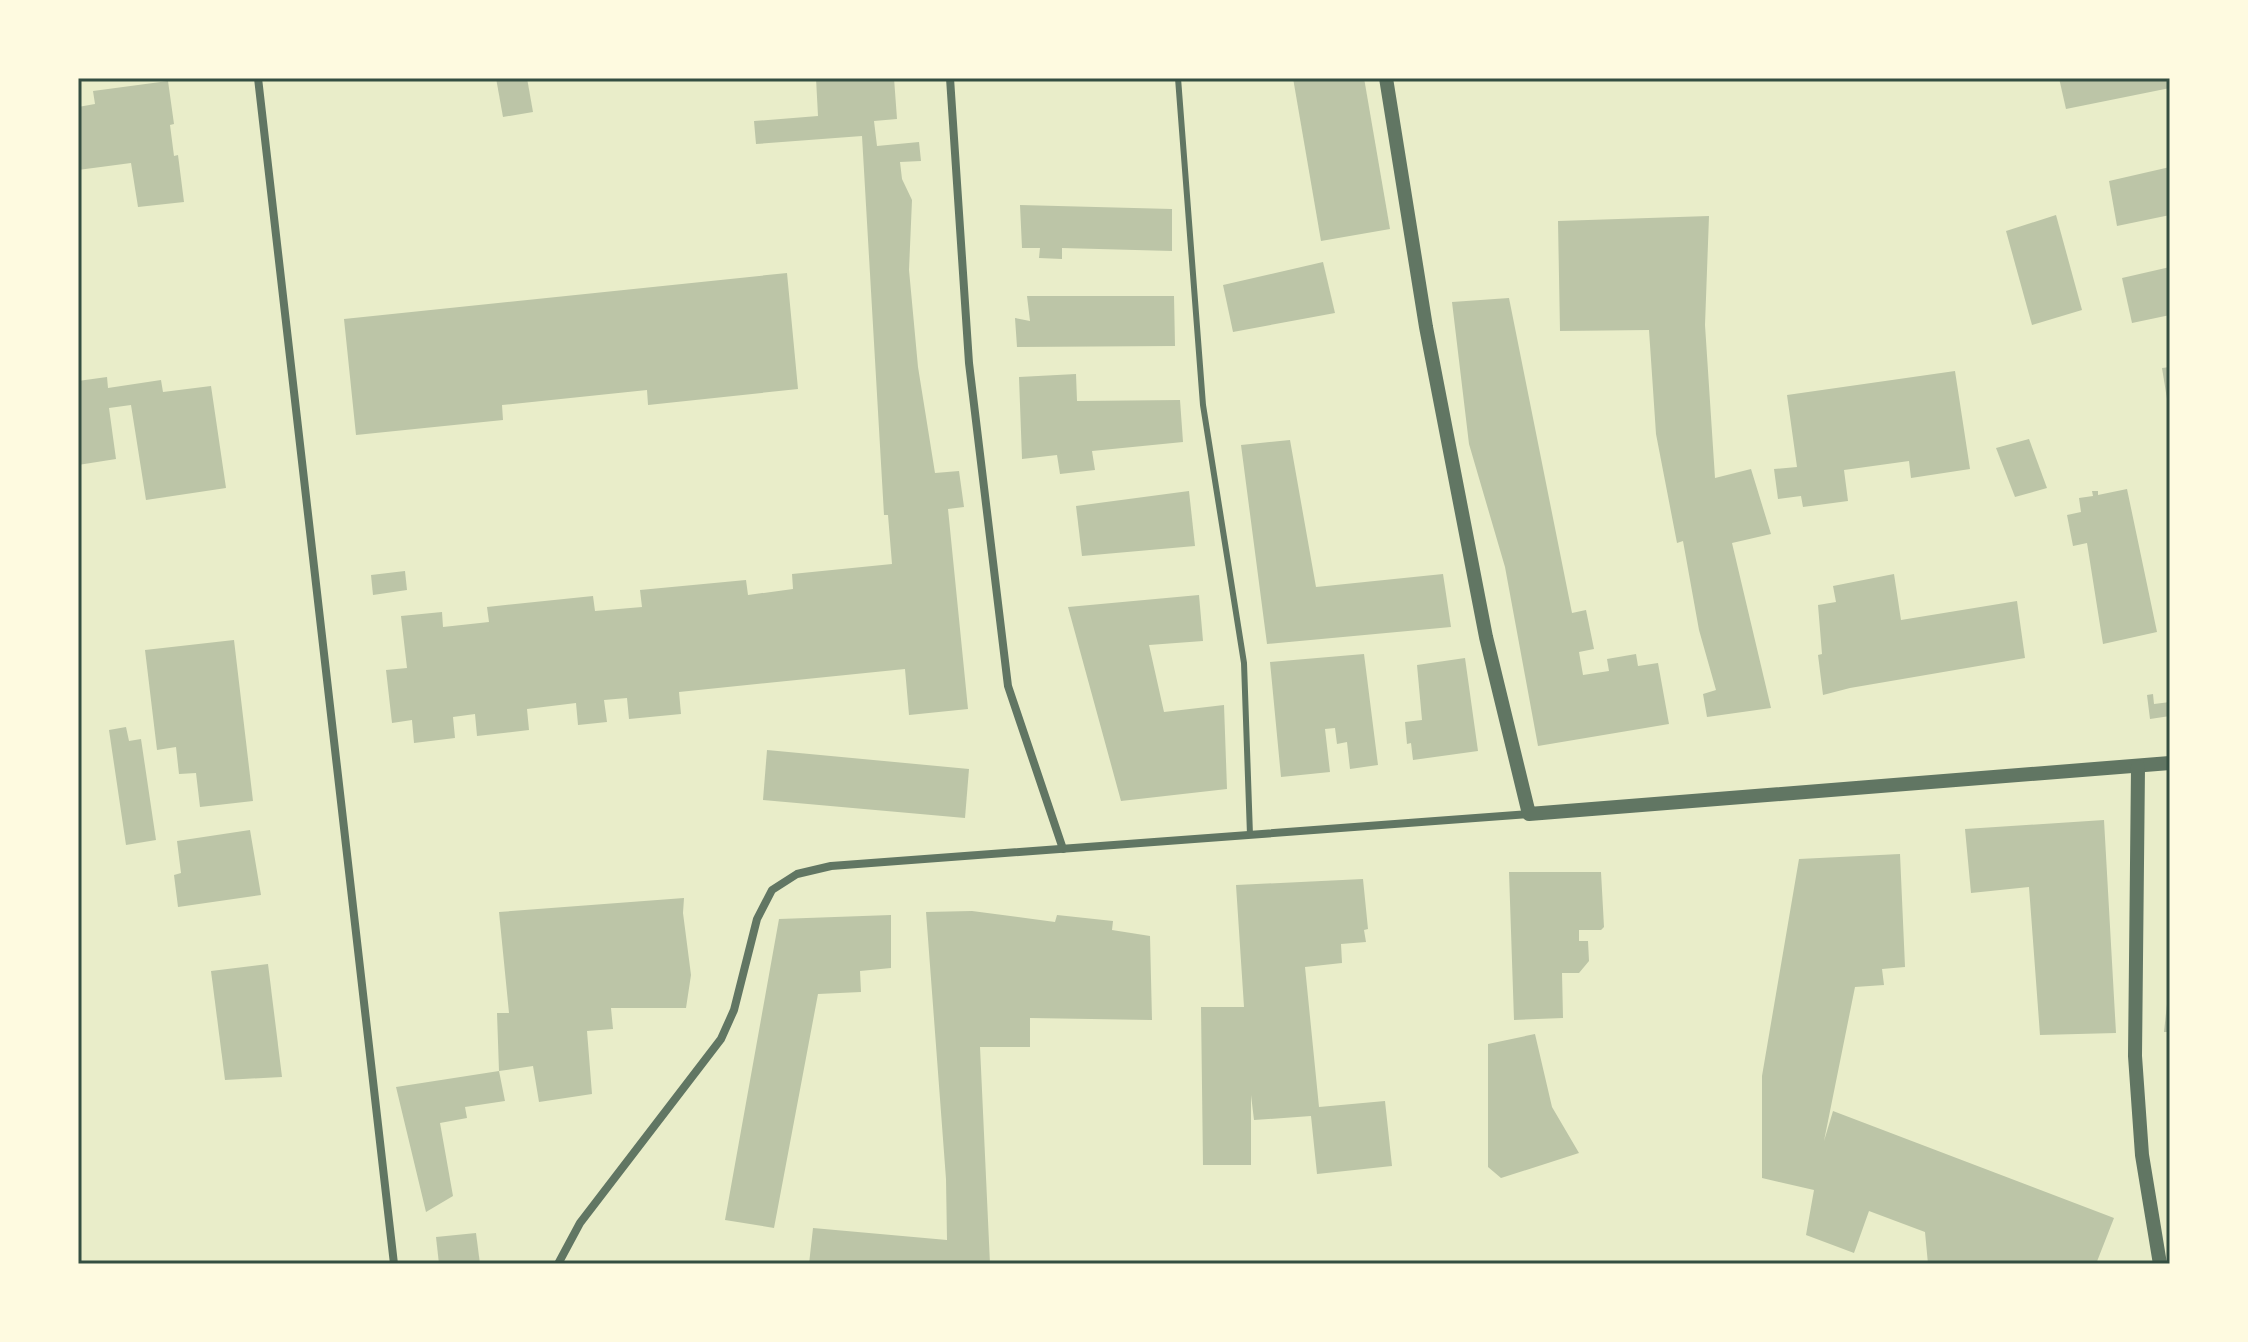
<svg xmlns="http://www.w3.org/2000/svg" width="2248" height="1342" viewBox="0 0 2248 1342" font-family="Lora,serif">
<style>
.building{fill:#bcc5a7}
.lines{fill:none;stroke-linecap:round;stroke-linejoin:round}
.service{stroke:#617663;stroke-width:6}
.minor{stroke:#617663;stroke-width:8}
.tertiary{stroke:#617663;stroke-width:14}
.neatline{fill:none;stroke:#344e41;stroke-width:3}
</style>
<rect width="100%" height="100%" fill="#e9edc9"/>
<!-- building -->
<g class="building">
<path d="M 496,78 L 527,78 L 533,112 L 503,117 Z"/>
<path d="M 816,78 L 894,78 L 897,119 L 874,121 L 877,146 L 919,142 L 921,161 L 900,162 L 902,179 L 912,200 L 909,270 L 918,367 L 935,473 L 959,471 L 964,507 L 948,509 L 968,709 L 909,715 L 905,669 L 679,692 L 681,714 L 629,719 L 627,698 L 604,700 L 607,722 L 578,725 L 576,703 L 527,709 L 529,730 L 477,736 L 475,714 L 453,717 L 455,738 L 414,743 L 412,720 L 392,723 L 386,670 L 407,668 L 401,616 L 442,612 L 443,627 L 489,622 L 487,607 L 593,596 L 595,611 L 642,607 L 640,590 L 746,580 L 748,595 L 793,589 L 792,574 L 892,564 L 888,515 L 884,515 L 862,136 L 756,144 L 754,121 L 818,116 Z"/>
<path d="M 1293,78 L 1364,78 L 1390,229 L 1321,241 Z"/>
<path d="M 2059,78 L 2170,78 L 2170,88 L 2066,109 Z"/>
<path d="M 168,81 L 174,124 L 170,125 L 174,156 L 178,155 L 184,202 L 138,207 L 131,163 L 78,170 L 78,107 L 95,104 L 93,91 Z"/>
<path d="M 2170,167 L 2170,215 L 2117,226 L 2109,181 Z"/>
<path d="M 1020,205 L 1172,209 L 1172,251 L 1062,248 L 1062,259 L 1039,258 L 1040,248 L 1022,248 Z"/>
<path d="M 2056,215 L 2082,310 L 2032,325 L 2006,231 Z"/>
<path d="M 1709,216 L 1705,325 L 1715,478 L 1751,469 L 1771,534 L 1732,543 L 1771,708 L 1707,717 L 1703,694 L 1716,690 L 1699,630 L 1683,541 L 1677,543 L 1656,434 L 1649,330 L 1560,331 L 1558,221 Z"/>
<path d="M 1323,262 L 1335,313 L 1233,332 L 1223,285 Z"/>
<path d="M 2170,267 L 2170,315 L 2132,323 L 2122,278 Z"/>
<path d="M 787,273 L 798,389 L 648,405 L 647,390 L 502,405 L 503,420 L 356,435 L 344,319 Z"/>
<path d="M 1027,296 L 1174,296 L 1175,346 L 1017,347 L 1015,318 L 1030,321 Z"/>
<path d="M 1509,298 L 1572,613 L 1586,610 L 1594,649 L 1579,652 L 1583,675 L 1609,671 L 1607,659 L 1636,654 L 1638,666 L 1658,663 L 1669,724 L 1538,746 L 1505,567 L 1469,444 L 1452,302 Z"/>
<path d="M 2170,367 L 2170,405 L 2168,405 L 2162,368 Z"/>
<path d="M 1955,371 L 1970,469 L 1911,478 L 1909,461 L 1844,470 L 1848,501 L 1803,507 L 1801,496 L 1778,499 L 1774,469 L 1797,467 L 1787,395 Z"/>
<path d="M 1076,374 L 1077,401 L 1180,400 L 1183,442 L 1092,451 L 1095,470 L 1060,474 L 1057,455 L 1022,459 L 1019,377 Z"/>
<path d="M 107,377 L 108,388 L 161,380 L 163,392 L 211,386 L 226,488 L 146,500 L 131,405 L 109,408 L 116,459 L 78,465 L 78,381 Z"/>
<path d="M 2029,439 L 2047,488 L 2015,497 L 1996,448 Z"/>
<path d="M 1290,440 L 1316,587 L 1443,574 L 1451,627 L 1267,644 L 1241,445 Z"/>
<path d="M 2127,489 L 2157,632 L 2103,644 L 2087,543 L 2073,546 L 2067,515 L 2081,512 L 2079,498 L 2093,496 L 2092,491 L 2098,491 L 2098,495 Z"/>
<path d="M 1189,491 L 1195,546 L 1082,556 L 1076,506 Z"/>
<path d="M 405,571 L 407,590 L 373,595 L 371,575 Z"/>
<path d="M 1894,574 L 1901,620 L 2017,601 L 2025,658 L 1850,688 L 1823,695 L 1818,655 L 1822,654 L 1818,605 L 1836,602 L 1833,586 Z"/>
<path d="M 1199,595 L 1203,641 L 1149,645 L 1164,712 L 1224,705 L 1227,789 L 1121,801 L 1068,607 Z"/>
<path d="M 234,640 L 253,801 L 200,807 L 196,773 L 179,774 L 176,747 L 157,750 L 145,650 Z"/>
<path d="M 1364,654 L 1378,765 L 1350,769 L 1347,742 L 1337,744 L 1335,728 L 1325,729 L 1330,772 L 1281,777 L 1270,662 Z"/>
<path d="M 1465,658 L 1478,751 L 1413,760 L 1411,743 L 1407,744 L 1405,722 L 1422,720 L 1417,665 Z"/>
<path d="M 2153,694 L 2154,704 L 2170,702 L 2170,716 L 2150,719 L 2147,695 Z"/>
<path d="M 126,727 L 129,741 L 141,739 L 156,840 L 126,845 L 109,730 Z"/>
<path d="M 767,750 L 969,769 L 965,818 L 763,800 Z"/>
<path d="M 2104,820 L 2116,1033 L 2040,1035 L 2029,887 L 1971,893 L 1965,829 Z"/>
<path d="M 250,830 L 261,895 L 178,907 L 174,875 L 181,873 L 177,841 Z"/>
<path d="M 1900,854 L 1905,967 L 1882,969 L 1884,985 L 1855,987 L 1824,1141 L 1833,1111 L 2114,1218 L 2096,1264 L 1928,1264 L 1925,1232 L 1869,1211 L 1854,1253 L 1806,1235 L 1814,1190 L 1762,1178 L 1762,1076 L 1799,859 Z"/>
<path d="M 1509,872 L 1601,872 L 1604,927 L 1601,930 L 1579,930 L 1579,941 L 1588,941 L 1589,961 L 1579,973 L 1562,973 L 1563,1018 L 1514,1020 Z"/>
<path d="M 1363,879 L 1368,929 L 1364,930 L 1366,942 L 1341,944 L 1342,963 L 1305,967 L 1319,1107 L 1385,1101 L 1392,1166 L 1317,1174 L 1311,1116 L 1254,1120 L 1251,1095 L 1251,1165 L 1203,1165 L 1201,1007 L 1244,1007 L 1236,885 Z"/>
<path d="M 684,898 L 683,913 L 691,975 L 686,1008 L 611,1008 L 613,1029 L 587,1031 L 592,1094 L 539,1102 L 533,1066 L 499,1071 L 497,1013 L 509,1013 L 499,912 Z"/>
<path d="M 972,911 L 1055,922 L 1057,915 L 1113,921 L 1112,930 L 1150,936 L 1152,1020 L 1030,1018 L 1030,1047 L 980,1047 L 990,1264 L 809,1264 L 813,1228 L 947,1240 L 946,1179 L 926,912 Z"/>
<path d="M 891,915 L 891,968 L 860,971 L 861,992 L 818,994 L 774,1228 L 725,1220 L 779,919 Z"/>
<path d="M 268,964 L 282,1077 L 225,1080 L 211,971 Z"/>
<path d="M 2168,995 L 2170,1032 L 2164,1032 Z"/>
<path d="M 1535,1034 L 1552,1107 L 1579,1153 L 1501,1178 L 1488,1167 L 1488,1044 Z"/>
<path d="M 499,1071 L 505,1101 L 465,1107 L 467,1118 L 440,1123 L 453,1196 L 426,1212 L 396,1087 Z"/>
<path d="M 476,1233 L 480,1264 L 439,1264 L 436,1237 Z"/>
</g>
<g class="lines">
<!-- service -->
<path class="service" d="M 1178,78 L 1203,405 L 1244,663 L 1250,835"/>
<!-- minor -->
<g class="minor">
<path d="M 258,78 L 394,1264"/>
<path d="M 950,78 L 969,363 L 1008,686 L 1063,849"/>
<path d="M 558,1264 L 580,1223 L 721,1039 L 734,1010 L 757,919 L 772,890 L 797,874 L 831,866 L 1529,814"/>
</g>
<!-- tertiary -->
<g class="tertiary">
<path d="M 1386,78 L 1426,327 L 1486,637 L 1529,814 L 2170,763"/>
<path d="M 2138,767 L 2135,1056 L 2142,1155 L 2160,1264"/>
</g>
</g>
<!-- border -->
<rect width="2248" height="1342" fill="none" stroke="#fefae0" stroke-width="160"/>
<rect x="80" y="80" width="2088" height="1182" class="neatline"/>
</svg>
